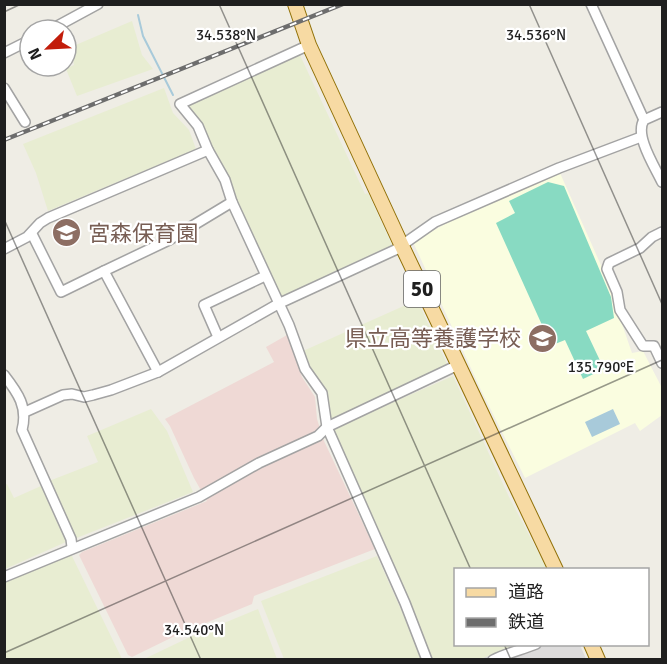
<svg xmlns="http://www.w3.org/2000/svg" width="667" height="664" viewBox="0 0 667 664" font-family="Signika,'Noto Sans JP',sans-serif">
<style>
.residential{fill:#dddcdc}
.commercial{fill:#efd9d5}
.education{fill:#fafde0}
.farmland{fill:#e8edd2}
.pitch{fill:#88dac2}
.water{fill:#a8cada}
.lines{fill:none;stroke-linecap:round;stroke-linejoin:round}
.stream{stroke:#a8cada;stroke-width:2}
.street-casing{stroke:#a3a3a3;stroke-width:12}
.primary-casing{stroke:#917108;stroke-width:16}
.street{stroke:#fff;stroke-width:9}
.primary{stroke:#f7daa3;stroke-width:14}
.rail-casing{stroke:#6d6d6d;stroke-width:4.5}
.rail{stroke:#fff;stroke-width:2;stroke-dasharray:7;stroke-linecap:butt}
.ticks{fill:none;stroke:#1f1f1f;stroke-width:1.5;stroke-opacity:0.45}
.labels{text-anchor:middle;stroke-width:4.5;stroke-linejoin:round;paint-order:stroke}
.shield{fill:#fff;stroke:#626262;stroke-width:1.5}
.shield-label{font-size:21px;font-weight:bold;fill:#1f1f1f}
.education-label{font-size:22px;fill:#785e54;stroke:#fff;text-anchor:start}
.ticks-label{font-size:15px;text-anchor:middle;fill:#1f1f1f;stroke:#fff;stroke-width:4.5;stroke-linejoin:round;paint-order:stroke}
</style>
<rect width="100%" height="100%" fill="#efede5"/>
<!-- residential -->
<path class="residential" d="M 513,644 L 580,645 L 586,659 L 477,660 Z"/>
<!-- commercial -->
<path class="commercial" d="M 287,335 L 302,377 L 315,397 L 317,419 L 324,441 L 375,549 L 254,596 L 252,604 L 179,634 L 132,657 L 128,655 L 79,555 L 82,552 L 207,501 L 194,478 L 170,426 L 165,419 L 274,362 L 266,347 Z"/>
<!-- education -->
<path class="education" d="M 560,173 L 604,272 L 632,353 L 643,351 L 662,388 L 662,415 L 640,431 L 635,423 L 525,478 L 481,390 L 413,242 L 463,214 Z"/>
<!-- farmland -->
<g class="farmland">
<path d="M 132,21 L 142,55 L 153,69 L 77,96 L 66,69 L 74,65 L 71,47 Z"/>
<path d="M 299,53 L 365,194 L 368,193 L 392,245 L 280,297 L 237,204 L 227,177 L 199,122 L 185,105 Z"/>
<path d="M 164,88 L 173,113 L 189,130 L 196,149 L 48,211 L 36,173 L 23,144 Z"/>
<path d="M 417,300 L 448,366 L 329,420 L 303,351 Z"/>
<path d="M 453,376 L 509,497 L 547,569 L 456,570 L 456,644 L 523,645 L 511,647 L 481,659 L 432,659 L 411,608 L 332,431 L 334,428 Z"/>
<path d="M 151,409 L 167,431 L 193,492 L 74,539 L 49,481 L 98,462 L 87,436 Z"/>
<path d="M 7,484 L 14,498 L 41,486 L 66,542 L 5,569 L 4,485 Z"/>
<path d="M 70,552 L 122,659 L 5,659 L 4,580 Z"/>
<path d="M 377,556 L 403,614 L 421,659 L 284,659 L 261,601 Z"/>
<path d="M 258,609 L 277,659 L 144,659 L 188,638 Z"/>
</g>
<!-- pitch -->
<path class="pitch" d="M 548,182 L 564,186 L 611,297 L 614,318 L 586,331 L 604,369 L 583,379 L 565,340 L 555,344 L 557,336 L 553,330 L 542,325 L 496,223 L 515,213 L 509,201 Z"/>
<!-- water -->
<path class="water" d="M 613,409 L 620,424 L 592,437 L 585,422 Z"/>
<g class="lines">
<!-- stream -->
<path class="stream" d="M 138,15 L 143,36 L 173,95"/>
<defs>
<g id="street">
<path d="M 591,4 L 644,120"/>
<path d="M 50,30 L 98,4"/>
<path d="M 309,45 L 180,104 L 198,126 L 208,150 L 225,180 L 232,202 L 289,325 L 305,369 L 322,393 L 327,427 L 405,603 L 427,660"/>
<path d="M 4,53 L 30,40"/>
<path d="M 4,88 L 25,122"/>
<path d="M 662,112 L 644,120 C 634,135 655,167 662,182"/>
<path d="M 662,232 L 652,237 L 640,248 L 609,263 L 607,269 L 617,292 L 620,310 L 643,346 L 654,346 L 662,363"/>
<path d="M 32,234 L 61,292 L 104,271"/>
<path d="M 4,249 L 27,237 L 40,223 L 48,218 L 208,150"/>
<path d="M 218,337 L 204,305 L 265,276"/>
<path d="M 158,372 L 104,271 L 169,240 L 232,202"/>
<path d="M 4,375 C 18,393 28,407 22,430 L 71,539 L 72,547"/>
<path d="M 25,412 L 63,395 L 72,394 L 84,397 L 93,395 L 111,390 L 158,372 L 278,304 L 395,250 L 435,222 L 559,168 L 641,137"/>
<path d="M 4,577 L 199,497 L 259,463 L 318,436 L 327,427 L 458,365"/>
<path d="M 493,660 C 507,653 521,650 536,644"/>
</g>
<g id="primary">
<path d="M 295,4 L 309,45 L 401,244 L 556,570"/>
<path d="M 591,644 L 598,660"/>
</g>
</defs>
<!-- street casing -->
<use href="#street" class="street-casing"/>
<!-- primary casing -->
<use href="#primary" class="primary-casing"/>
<!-- street -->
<use href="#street" class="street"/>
<!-- primary -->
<use href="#primary" class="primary"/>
<defs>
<path id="rail" d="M 4,140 L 343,4"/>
</defs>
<!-- rail casing -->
<use href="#rail" class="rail-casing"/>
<!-- rail -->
<use href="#rail" class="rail"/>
</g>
<!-- ticks -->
<path class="ticks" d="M 219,4 L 471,570M 529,4 L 662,304M 4,12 L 21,4M 4,219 L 201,660M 504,644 L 511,660M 4,653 L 662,360"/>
<!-- icons -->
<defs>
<symbol id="school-disc" viewBox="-11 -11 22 22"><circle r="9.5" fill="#8d6e63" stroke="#fff"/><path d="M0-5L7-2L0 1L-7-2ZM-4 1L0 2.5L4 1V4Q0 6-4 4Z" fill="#fff"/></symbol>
</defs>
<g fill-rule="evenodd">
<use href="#school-disc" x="50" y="216" width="33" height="33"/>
<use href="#school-disc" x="526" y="322" width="33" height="33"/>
</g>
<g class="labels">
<!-- shield labels -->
<rect class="shield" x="404" y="271" width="36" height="36" rx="4.5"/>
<g class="shield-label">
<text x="422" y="296">50</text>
</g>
<!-- education labels -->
<g class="education-label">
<text x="88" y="241">宮森保育園</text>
<text x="521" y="346" text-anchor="end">県立高等養護学校</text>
</g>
</g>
<g class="ticks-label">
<text x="226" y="40">34.538°N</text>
<text x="536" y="40">34.536°N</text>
<text x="601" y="372">135.790°E</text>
<text x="194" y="635">34.540°N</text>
</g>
<!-- border -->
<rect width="667" height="664" fill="none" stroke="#1f1f1f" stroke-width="12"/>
<!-- legend -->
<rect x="454" y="568" width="195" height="78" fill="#ffffff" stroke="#a5a5a5" stroke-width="1.5"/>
<rect x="466" y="588" width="30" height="9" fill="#f7daa3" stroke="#a5a5a5" stroke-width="1.5"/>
<text x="508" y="598" font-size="18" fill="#1f1f1f">道路</text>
<rect x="466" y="618" width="30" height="9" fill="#6d6d6d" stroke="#a5a5a5" stroke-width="1.5"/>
<text x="508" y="628" font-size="18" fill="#1f1f1f">鉄道</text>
<!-- north arrow -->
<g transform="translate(48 48) rotate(246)"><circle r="28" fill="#ffffff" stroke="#a5a5a5" stroke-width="1.5"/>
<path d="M0-4.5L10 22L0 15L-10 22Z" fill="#c21d0b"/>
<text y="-9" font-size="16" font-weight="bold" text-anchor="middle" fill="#1f1f1f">N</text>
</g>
</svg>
